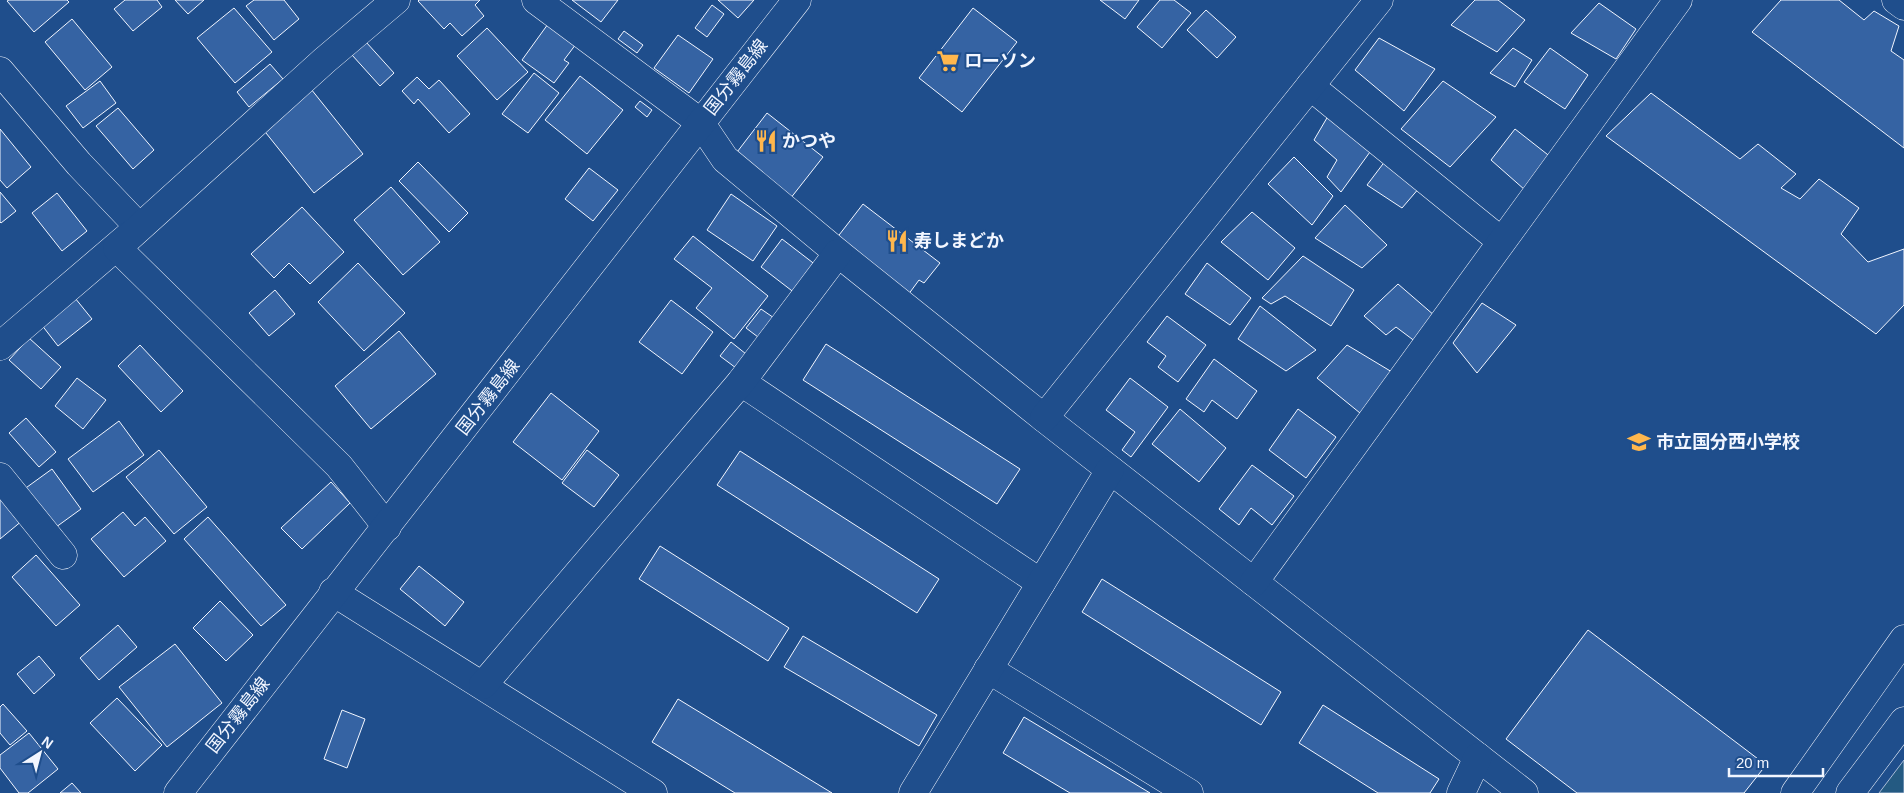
<svg xmlns="http://www.w3.org/2000/svg" width="1904" height="793" viewBox="0 0 1904 793" font-family="Arial,'Noto Sans JP',sans-serif">
<style>
.green{fill:#245a82;stroke:#a8bbd7}
.building{fill:#3563a3;stroke:#f2f6ff}
.lines{fill:none;stroke-linecap:round;stroke-linejoin:round}
.minor-casing{stroke:#f2f6ff;stroke-width:29}
.major-casing{stroke:#f2f6ff;stroke-width:29}
.minor{stroke:#1f4e8c;stroke-width:28}
.major{stroke:#1f4e8c;stroke-width:28}
.labels{text-anchor:middle;stroke-width:4;stroke-linejoin:round;paint-order:stroke}
.poi-label{font-size:18px;font-weight:bold;fill:#f2f6ff;stroke:#1f4e8c;text-anchor:start}
.street-label{font-size:18px;fill:#f2f6ff;stroke:#1f4e8c}
</style>
<rect width="100%" height="100%" fill="#1f4e8c"/>
<!-- green -->
<path class="green" d="M 1904,760 L 1904,793 L 1879,793 Z"/>
<!-- building -->
<g class="building">
<path d="M 9,0 L 67,0 L 69,2 L 34,32 L 7,1 Z"/>
<path d="M 125,0 L 157,0 L 162,7 L 133,31 L 114,9 Z"/>
<path d="M 175,0 L 204,0 L 188,14 Z"/>
<path d="M 254,0 L 284,0 L 299,19 L 274,40 L 246,6 Z"/>
<path d="M 419,0 L 480,0 L 475,5 L 484,16 L 462,36 L 450,23 L 444,29 L 418,1 Z"/>
<path d="M 572,0 L 618,0 L 601,22 Z"/>
<path d="M 718,0 L 754,0 L 738,18 Z"/>
<path d="M 1100,0 L 1139,0 L 1125,19 Z"/>
<path d="M 1160,0 L 1174,0 L 1191,13 L 1162,48 L 1137,27 Z"/>
<path d="M 1475,0 L 1498,0 L 1525,20 L 1497,52 L 1451,25 Z"/>
<path d="M 1781,0 L 1839,0 L 1864,20 L 1874,11 L 1899,26 L 1891,51 L 1904,60 L 1904,148 L 1752,32 Z"/>
<path d="M 1599,3 L 1636,29 L 1616,59 L 1571,33 Z"/>
<path d="M 712,5 L 724,14 L 707,37 L 695,28 Z"/>
<path d="M 234,8 L 272,52 L 235,83 L 197,38 Z"/>
<path d="M 973,8 L 1017,42 L 962,112 L 919,78 Z"/>
<path d="M 1206,10 L 1236,37 L 1217,58 L 1187,30 Z"/>
<path d="M 72,19 L 112,67 L 85,90 L 45,42 Z"/>
<path d="M 548,24 L 576,44 L 564,60 L 569,63 L 554,83 L 522,60 Z"/>
<path d="M 487,28 L 528,72 L 497,100 L 457,56 Z"/>
<path d="M 624,31 L 643,45 L 637,53 L 618,39 Z"/>
<path d="M 678,35 L 713,59 L 689,93 L 654,68 Z"/>
<path d="M 1379,38 L 1435,69 L 1404,111 L 1355,70 Z"/>
<path d="M 366,42 L 394,73 L 380,86 L 352,55 Z"/>
<path d="M 1513,48 L 1532,60 L 1515,87 L 1490,73 Z"/>
<path d="M 1550,48 L 1588,75 L 1565,109 L 1524,82 Z"/>
<path d="M 270,64 L 283,79 L 249,107 L 237,92 Z"/>
<path d="M 534,73 L 559,93 L 528,133 L 502,114 Z"/>
<path d="M 580,76 L 623,110 L 587,154 L 545,120 Z"/>
<path d="M 417,77 L 429,89 L 439,80 L 470,114 L 449,133 L 418,99 L 414,104 L 402,91 Z"/>
<path d="M 100,81 L 116,103 L 83,128 L 66,106 Z"/>
<path d="M 1443,81 L 1496,117 L 1450,167 L 1401,129 Z"/>
<path d="M 311,89 L 363,154 L 314,193 L 262,128 Z"/>
<path d="M 1651,93 L 1740,159 L 1758,144 L 1796,174 L 1781,188 L 1800,199 L 1819,179 L 1859,208 L 1841,234 L 1868,262 L 1904,249 L 1904,305 L 1876,334 L 1606,136 Z"/>
<path d="M 640,101 L 652,110 L 647,117 L 635,107 Z"/>
<path d="M 118,108 L 154,150 L 133,169 L 96,126 Z"/>
<path d="M 1331,111 L 1375,145 L 1341,192 L 1327,177 L 1337,160 L 1314,140 Z"/>
<path d="M 767,113 L 823,157 L 790,199 L 734,156 Z"/>
<path d="M 0,129 L 31,167 L 7,188 L 0,180 Z"/>
<path d="M 1515,129 L 1552,158 L 1525,190 L 1491,160 Z"/>
<path d="M 1392,152 L 1426,180 L 1402,208 L 1367,185 Z"/>
<path d="M 1294,157 L 1333,196 L 1312,225 L 1268,184 Z"/>
<path d="M 418,162 L 468,213 L 449,232 L 399,181 Z"/>
<path d="M 589,168 L 618,190 L 593,221 L 565,199 Z"/>
<path d="M 391,187 L 440,242 L 403,275 L 354,220 Z"/>
<path d="M 0,192 L 16,211 L 1,223 L 0,222 Z"/>
<path d="M 57,193 L 87,231 L 62,251 L 32,213 Z"/>
<path d="M 731,194 L 777,226 L 753,261 L 707,230 Z"/>
<path d="M 863,204 L 940,263 L 924,283 L 919,280 L 908,295 L 836,239 Z"/>
<path d="M 1345,205 L 1387,245 L 1362,268 L 1315,238 Z"/>
<path d="M 302,207 L 344,252 L 310,284 L 289,263 L 274,278 L 251,254 Z"/>
<path d="M 1252,212 L 1295,248 L 1268,280 L 1221,242 Z"/>
<path d="M 693,236 L 768,296 L 734,339 L 696,308 L 712,288 L 674,259 Z"/>
<path d="M 782,239 L 821,269 L 800,297 L 761,267 Z"/>
<path d="M 1303,256 L 1354,290 L 1331,326 L 1285,296 L 1271,304 L 1262,298 Z"/>
<path d="M 358,263 L 405,313 L 364,351 L 318,302 Z"/>
<path d="M 1207,263 L 1251,298 L 1230,325 L 1185,294 Z"/>
<path d="M 1398,284 L 1435,316 L 1416,342 L 1396,327 L 1386,335 L 1364,316 Z"/>
<path d="M 275,290 L 295,314 L 269,336 L 249,313 Z"/>
<path d="M 75,298 L 92,319 L 58,346 L 41,324 Z"/>
<path d="M 671,300 L 713,332 L 682,374 L 639,342 Z"/>
<path d="M 1482,303 L 1516,325 L 1477,373 L 1453,343 Z"/>
<path d="M 1260,306 L 1316,350 L 1286,371 L 1238,339 Z"/>
<path d="M 761,309 L 777,320 L 762,340 L 746,328 Z"/>
<path d="M 1167,316 L 1206,345 L 1178,382 L 1158,367 L 1166,356 L 1147,342 Z"/>
<path d="M 399,331 L 436,374 L 371,429 L 335,386 Z"/>
<path d="M 29,338 L 61,367 L 41,389 L 9,360 Z"/>
<path d="M 731,342 L 746,354 L 736,368 L 720,356 Z"/>
<path d="M 826,344 L 1020,469 L 997,504 L 803,380 Z"/>
<path d="M 140,345 L 183,391 L 161,412 L 118,366 Z"/>
<path d="M 1347,345 L 1397,375 L 1360,413 L 1317,378 Z"/>
<path d="M 1214,359 L 1257,391 L 1237,419 L 1212,400 L 1204,412 L 1186,399 Z"/>
<path d="M 77,378 L 106,400 L 83,429 L 55,406 Z"/>
<path d="M 1130,378 L 1168,407 L 1131,457 L 1122,450 L 1135,432 L 1106,410 Z"/>
<path d="M 551,393 L 599,431 L 562,480 L 513,442 Z"/>
<path d="M 1180,409 L 1226,448 L 1199,482 L 1152,444 Z"/>
<path d="M 1298,409 L 1336,437 L 1306,478 L 1269,450 Z"/>
<path d="M 26,418 L 56,452 L 39,467 L 9,433 Z"/>
<path d="M 119,421 L 144,455 L 93,492 L 68,459 Z"/>
<path d="M 159,450 L 207,507 L 174,534 L 126,477 Z"/>
<path d="M 587,450 L 619,475 L 594,507 L 562,483 Z"/>
<path d="M 740,451 L 939,579 L 917,613 L 717,485 Z"/>
<path d="M 1252,465 L 1294,496 L 1272,525 L 1251,508 L 1239,525 L 1219,509 Z"/>
<path d="M 52,469 L 81,509 L 52,530 L 23,490 Z"/>
<path d="M 331,482 L 350,503 L 302,549 L 281,528 Z"/>
<path d="M 0,496 L 23,520 L 0,539 Z"/>
<path d="M 123,512 L 135,526 L 145,517 L 166,541 L 124,577 L 91,539 Z"/>
<path d="M 208,517 L 286,605 L 261,626 L 184,539 Z"/>
<path d="M 660,546 L 789,628 L 768,661 L 639,579 Z"/>
<path d="M 36,555 L 80,605 L 56,626 L 12,577 Z"/>
<path d="M 419,566 L 464,602 L 445,626 L 400,589 Z"/>
<path d="M 1102,579 L 1281,692 L 1261,725 L 1082,612 Z"/>
<path d="M 220,601 L 253,635 L 226,661 L 193,628 Z"/>
<path d="M 118,625 L 137,647 L 99,680 L 80,658 Z"/>
<path d="M 1588,630 L 1766,765 L 1744,793 L 1577,793 L 1506,739 Z"/>
<path d="M 803,636 L 937,715 L 919,746 L 784,667 Z"/>
<path d="M 175,644 L 222,703 L 167,747 L 119,687 Z"/>
<path d="M 39,656 L 55,675 L 34,694 L 17,674 Z"/>
<path d="M 117,698 L 162,745 L 135,771 L 90,723 Z"/>
<path d="M 678,699 L 832,793 L 735,793 L 652,742 Z"/>
<path d="M 3,704 L 27,731 L 10,745 L 0,733 L 0,707 Z"/>
<path d="M 1323,705 L 1439,779 L 1430,793 L 1378,793 L 1299,743 Z"/>
<path d="M 342,710 L 365,719 L 347,768 L 324,759 Z"/>
<path d="M 1024,717 L 1150,793 L 1070,793 L 1003,753 Z"/>
<path d="M 29,733 L 58,769 L 28,793 L 19,793 L 0,768 L 0,755 Z"/>
<path d="M 72,783 L 81,793 L 60,793 Z"/>
</g>
<g class="lines">
<defs>
<g id="minor">
<path d="M 536,0 L 700,122 L 725,159 L 838,253 L 1044,418 L 1524,793"/>
<path d="M 1896,0 L 1904,6"/>
<path d="M 0,71 L 79,164 L 139,227"/>
<path d="M 1310,86 L 1501,241"/>
<path d="M 0,346 L 130,235"/>
<path d="M 741,382 L 1041,583"/>
<path d="M 1044,418 L 1379,0"/>
<path d="M 0,477 L 63,555"/>
<path d="M 387,527 L 339,466 L 117,248 L 325,60 L 396,0"/>
<path d="M 1254,582 L 1678,0"/>
<path d="M 333,592 L 653,793"/>
<path d="M 988,669 L 1189,793"/>
<path d="M 483,685 L 741,382 L 838,253"/>
<path d="M 913,793 L 1110,470"/>
<path d="M 1461,793 L 1478,757"/>
<path d="M 1795,793 L 1904,639"/>
<path d="M 1850,793 L 1904,721"/>
</g>
<path id="major" d="M 178,793 L 797,0"/>
</defs>
<!-- minor casing -->
<use href="#minor" class="minor-casing"/>
<!-- major casing -->
<use href="#major" class="major-casing"/>
<!-- minor -->
<use href="#minor" class="minor"/>
<!-- major -->
<use href="#major" class="major"/>
</g>
<!-- icons -->
<defs>
<symbol id="supermarket-bare" viewBox="-9 -9 18 18"><path d="M-6-5.5h2.5l.6 2H6L4.5 2H-2.5L-4.4-4H-6ZM-1.5 3.2a1.3 1.3 0 1 0 .1 0ZM3 3.2a1.3 1.3 0 1 0 .1 0Z" fill="#ffb74d" stroke="#1f4e8c" stroke-width="2.5" paint-order="stroke"/></symbol>
<symbol id="restaurant-bare" viewBox="-9 -9 18 18"><path d="M-5-6h1v4h1v-4h1v4h1v-4h1v5L-1.5 .5V6h-2V.5L-5-1ZM5-6V6H3V1.5H1.5Q1.5-4 5-6Z" fill="#ffb74d" stroke="#1f4e8c" stroke-width="2.5" paint-order="stroke"/></symbol>
<symbol id="school-bare" viewBox="-9 -9 18 18"><path d="M0-5L7-2L0 1L-7-2ZM-4 1L0 2.5L4 1V4Q0 6-4 4Z" fill="#ffb74d" stroke="#1f4e8c" stroke-width="2.5" paint-order="stroke"/></symbol>
</defs>
<g fill-rule="evenodd">
<use href="#supermarket-bare" x="932" y="45" width="32" height="32"/>
<use href="#restaurant-bare" x="750" y="125" width="32" height="32"/>
<use href="#restaurant-bare" x="881" y="225" width="32" height="32"/>
<use href="#school-bare" x="1623" y="426" width="32" height="32"/>
</g>
<g class="labels">
<!-- poi labels -->
<g class="poi-label">
<text x="964" y="67">ローソン</text>
<text x="782" y="147">かつや</text>
<text x="914" y="247">寿しまどか</text>
<text x="1656" y="448">市立国分西小学校</text>
</g>
<!-- street labels -->
<g class="street-label">
<text transform="translate(736 77) rotate(-52)" y="6">国分霧島線</text>
<text transform="translate(488 397) rotate(-52)" y="6">国分霧島線</text>
<text transform="translate(238 715) rotate(-52)" y="6">国分霧島線</text>
</g>
</g>
<!-- north arrow -->
<g transform="translate(40 753) rotate(36)" stroke="#1f4e8c" stroke-width="4" paint-order="stroke">
<path d="M0-4L9 19L0 12L-9 19Z" fill="#f2f6ff"/>
<text y="-8" font-size="14" font-weight="bold" text-anchor="middle" fill="#f2f6ff">N</text>
</g>
<!-- scale -->
<path d="M1729 768v8h94v-8" fill="none" stroke="#f2f6ff" stroke-width="2.5"/>
<text x="1736" y="768" font-size="15" fill="#f2f6ff" stroke="#1f4e8c" stroke-width="4" paint-order="stroke">20 m</text>
</svg>
